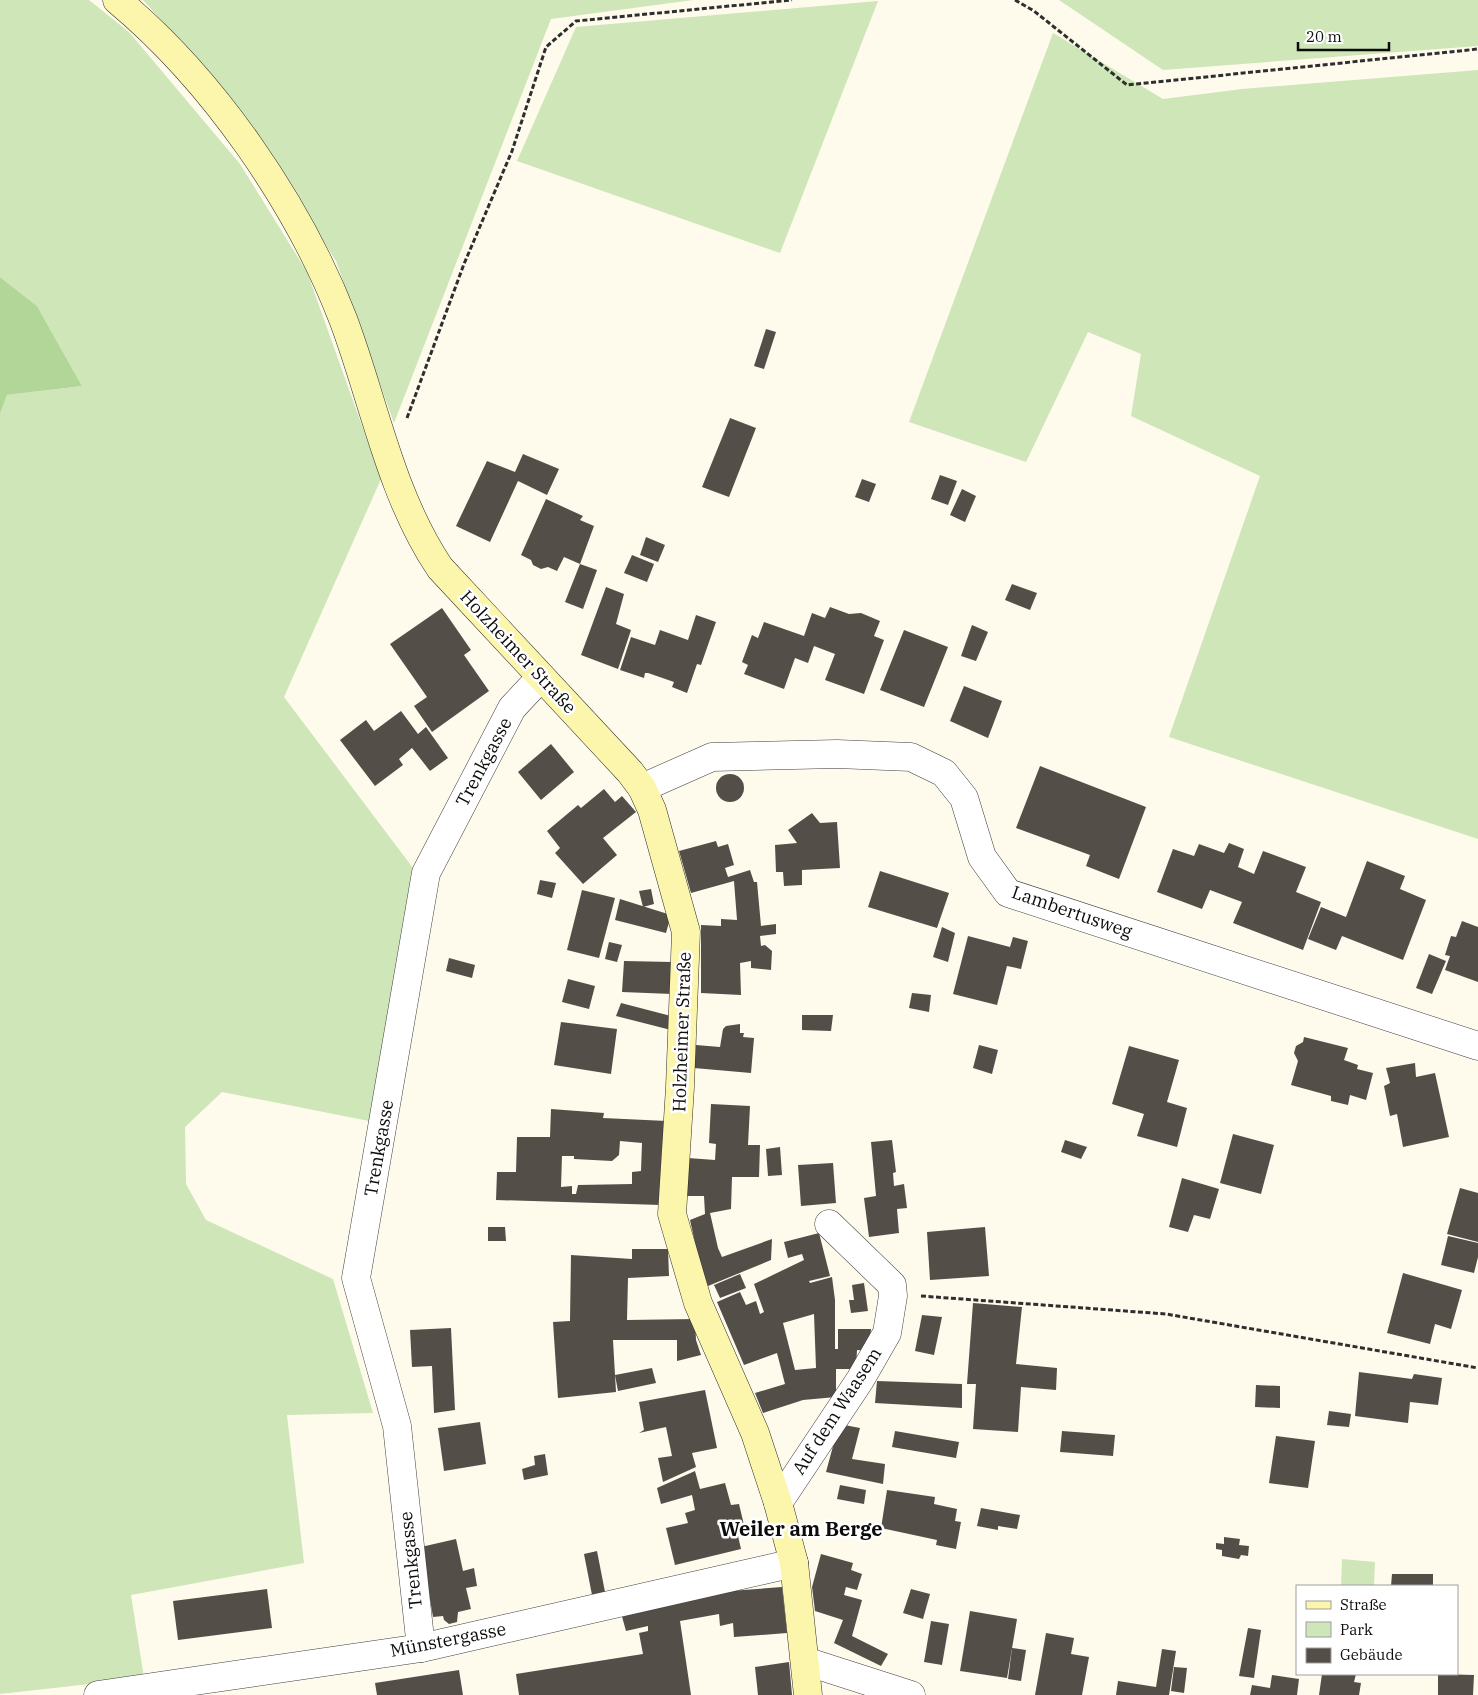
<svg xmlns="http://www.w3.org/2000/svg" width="1478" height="1695" viewBox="0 0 1478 1695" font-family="'IBM Plex Serif',serif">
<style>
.green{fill:#cee6b8}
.forest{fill:#b1d698}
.building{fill:#544e49;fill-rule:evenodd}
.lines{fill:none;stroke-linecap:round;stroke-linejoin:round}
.minor-casing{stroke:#3f3f3f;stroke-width:29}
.tertiary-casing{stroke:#3f3f3f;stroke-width:29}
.secondary-casing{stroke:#2e2e2e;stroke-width:29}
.path{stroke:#2e2e2e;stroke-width:3;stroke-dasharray:5 2.5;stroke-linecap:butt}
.minor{stroke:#fff;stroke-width:28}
.tertiary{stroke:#fff;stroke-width:28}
.secondary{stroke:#fbf6ab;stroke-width:28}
.labels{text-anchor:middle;stroke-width:5;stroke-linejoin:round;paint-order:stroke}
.street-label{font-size:18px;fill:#0c0c0c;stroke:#fff}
.quarter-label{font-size:20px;font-weight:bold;fill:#0c0c0c;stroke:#fff}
</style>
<rect width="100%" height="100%" fill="#fefbed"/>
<!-- green -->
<g class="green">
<path d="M 0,0 L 89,0 L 129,32 L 240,164 L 307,272 L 381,479 L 284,697 L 413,868 L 369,1121 L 222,1092 L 185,1127 L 186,1184 L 206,1220 L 333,1279 L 373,1413 L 287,1415 L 304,1563 L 131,1595 L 144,1678 L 0,1694 L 0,414 L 7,395 L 82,386 L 37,306 L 0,277 Z"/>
<path d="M 143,0 L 693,0 L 551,19 L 394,423 L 336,261 L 224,90 Z"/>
<path d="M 1059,0 L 1478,0 L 1478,46 L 1163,70 Z"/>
<path d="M 878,1 L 780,253 L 517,161 L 576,27 Z"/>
<path d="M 1053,33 L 1163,99 L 1242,89 L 1478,70 L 1478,839 L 1169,737 L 1260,476 L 1131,416 L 1141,354 L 1088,332 L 1026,462 L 909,422 Z"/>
<path d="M 1342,1559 L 1375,1562 L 1374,1586 L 1341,1586 Z"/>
</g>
<!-- forest -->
<path class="forest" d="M 0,277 L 37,306 L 82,386 L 7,395 L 0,414 Z"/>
<!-- building -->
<g class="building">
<path d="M 766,329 L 776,332 L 764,369 L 754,366 Z"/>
<path d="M 730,418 L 756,428 L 729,497 L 702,487 Z"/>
<path d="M 523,454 L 559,469 L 547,495 L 518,481 L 490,542 L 456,526 L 487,461 L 515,472 Z"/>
<path d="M 940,475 L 957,481 L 948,505 L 931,499 Z"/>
<path d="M 862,479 L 876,484 L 869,502 L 855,497 Z"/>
<path d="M 962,489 L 976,496 L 965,522 L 950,515 Z"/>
<path d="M 546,499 L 583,516 L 580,520 L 594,526 L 580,564 L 564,557 L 557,571 L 548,567 L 541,569 L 533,565 L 531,560 L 521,555 Z"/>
<path d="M 646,537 L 665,545 L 658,562 L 640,555 Z"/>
<path d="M 632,555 L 654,564 L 647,582 L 624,573 Z"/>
<path d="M 580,564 L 597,570 L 583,609 L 565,602 Z"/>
<path d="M 1012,584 L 1037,593 L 1030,610 L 1005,600 Z"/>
<path d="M 606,587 L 624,594 L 616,624 L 631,630 L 618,669 L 581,655 Z"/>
<path d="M 830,607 L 849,614 L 861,613 L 880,621 L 874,636 L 884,640 L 864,694 L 825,680 L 835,654 L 814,646 L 808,663 L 795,658 L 784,689 L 744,674 L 748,665 L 742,662 L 752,635 L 758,638 L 764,622 L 804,636 L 812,613 L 825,618 Z"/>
<path d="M 442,608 L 471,650 L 464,655 L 489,691 L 432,732 L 414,706 L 427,697 L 390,644 Z"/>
<path d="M 696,615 L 716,622 L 701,665 L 697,664 L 687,693 L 672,687 L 674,682 L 648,673 L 645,673 L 644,678 L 620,670 L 631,637 L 655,645 L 660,630 L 688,640 Z"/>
<path d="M 972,625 L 988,632 L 976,661 L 961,656 Z"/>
<path d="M 904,630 L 948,647 L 924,707 L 880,690 Z"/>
<path d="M 964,686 L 1002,701 L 988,738 L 950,721 Z"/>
<path d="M 401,711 L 418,734 L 426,727 L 448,758 L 430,771 L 412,748 L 399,759 L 403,765 L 375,786 L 340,740 L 366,720 L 374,731 Z"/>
<path d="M 551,744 L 574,772 L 541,800 L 518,772 Z"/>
<path d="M 1040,766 L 1146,807 L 1119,879 L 1086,866 L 1090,855 L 1016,828 Z"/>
<circle cx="730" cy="788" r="14"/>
<path d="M 604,789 L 615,802 L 622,796 L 636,812 L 603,838 L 617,855 L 583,884 L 555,853 L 560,848 L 547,831 L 578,805 L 581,808 Z"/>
<path d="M 812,813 L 820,823 L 837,822 L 840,868 L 802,870 L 802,885 L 784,886 L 783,872 L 776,872 L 775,845 L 797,843 L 788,830 Z"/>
<path d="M 716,841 L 718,847 L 728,844 L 734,865 L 725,868 L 728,877 L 750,870 L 754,882 L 757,882 L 761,926 L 776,924 L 776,934 L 760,936 L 761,946 L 765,945 L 772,951 L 771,970 L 751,968 L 751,961 L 740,963 L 741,995 L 701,993 L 701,925 L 721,926 L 721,919 L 737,920 L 734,881 L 691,893 L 679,851 Z"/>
<path d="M 1229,843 L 1244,849 L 1238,867 L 1254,874 L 1263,851 L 1306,867 L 1296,892 L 1321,902 L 1303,950 L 1233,923 L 1242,902 L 1210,890 L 1202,909 L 1157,892 L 1173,849 L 1194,856 L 1199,844 L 1224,853 Z"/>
<path d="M 1367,861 L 1405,876 L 1400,889 L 1426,900 L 1403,960 L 1342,936 L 1336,950 L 1308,939 L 1321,907 L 1346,917 Z"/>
<path d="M 880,871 L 949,893 L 937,928 L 868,907 Z"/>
<path d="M 540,880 L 556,883 L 552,898 L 537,894 Z"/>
<path d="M 651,889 L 654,904 L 643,907 L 639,891 Z"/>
<path d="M 582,890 L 615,898 L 599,958 L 567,950 Z"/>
<path d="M 620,899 L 671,915 L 666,933 L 615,920 Z"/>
<path d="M 1462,921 L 1478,927 L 1478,982 L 1445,970 L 1450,956 L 1445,955 L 1451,936 L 1456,937 Z"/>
<path d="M 942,927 L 955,933 L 948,962 L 933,957 Z"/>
<path d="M 968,936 L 1010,947 L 1013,937 L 1028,941 L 1021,969 L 1007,966 L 997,1005 L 953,994 Z"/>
<path d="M 609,942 L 622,945 L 617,962 L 605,959 Z"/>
<path d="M 1429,954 L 1446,961 L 1432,994 L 1416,988 Z"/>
<path d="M 449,958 L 475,965 L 472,978 L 446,971 Z"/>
<path d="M 624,961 L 672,962 L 672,994 L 622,992 Z"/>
<path d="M 568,979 L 595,986 L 589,1009 L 562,1002 Z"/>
<path d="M 912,993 L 931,995 L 929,1012 L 909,1008 Z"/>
<path d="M 621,1003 L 671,1016 L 671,1030 L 616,1016 Z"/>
<path d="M 802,1015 L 833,1015 L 831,1031 L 802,1030 Z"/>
<path d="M 561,1022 L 617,1029 L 611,1074 L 554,1065 Z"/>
<path d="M 740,1024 L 740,1033 L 744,1033 L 743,1037 L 754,1038 L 751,1073 L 694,1068 L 696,1045 L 720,1047 L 723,1029 L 726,1026 Z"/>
<path d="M 1304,1037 L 1348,1048 L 1344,1060 L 1358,1065 L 1357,1069 L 1373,1073 L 1366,1100 L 1350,1095 L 1348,1105 L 1331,1101 L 1331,1096 L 1291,1085 L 1298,1061 L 1294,1053 L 1296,1046 L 1303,1042 Z"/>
<path d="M 979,1045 L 998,1050 L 992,1074 L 973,1068 Z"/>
<path d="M 1129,1046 L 1179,1060 L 1167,1102 L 1187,1108 L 1177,1147 L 1137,1136 L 1144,1114 L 1112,1104 Z"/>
<path d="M 1415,1063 L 1416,1077 L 1435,1073 L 1449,1137 L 1403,1147 L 1397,1114 L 1390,1116 L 1384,1086 L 1390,1083 L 1386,1068 Z"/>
<path d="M 711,1104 L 750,1106 L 748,1145 L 760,1145 L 759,1177 L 732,1177 L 731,1209 L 710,1213 L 718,1248 L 722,1257 L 772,1239 L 771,1260 L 708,1286 L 700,1265 L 690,1220 L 705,1214 L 704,1196 L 686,1196 L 688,1158 L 715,1160 L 716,1144 L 709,1143 Z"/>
<path d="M 551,1109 L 604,1113 L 603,1118 L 667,1121 L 666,1144 L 662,1144 L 661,1205 L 496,1200 L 497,1172 L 516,1172 L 517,1137 L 550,1137 ZM 620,1141 L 642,1143 L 641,1171 L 632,1172 L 632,1184 L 578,1185 L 576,1194 L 572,1194 L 572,1186 L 561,1187 L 562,1156 L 574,1156 L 574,1159 L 612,1161 L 619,1155 Z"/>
<path d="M 1233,1134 L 1274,1145 L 1261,1194 L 1220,1183 Z"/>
<path d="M 892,1140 L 896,1172 L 893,1173 L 894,1186 L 904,1184 L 907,1208 L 897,1209 L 899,1233 L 869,1237 L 864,1198 L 876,1196 L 871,1142 Z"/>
<path d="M 1065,1140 L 1087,1147 L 1081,1159 L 1061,1152 Z"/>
<path d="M 780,1147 L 782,1175 L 768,1176 L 766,1149 Z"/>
<path d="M 833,1163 L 836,1203 L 801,1206 L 798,1165 Z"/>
<path d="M 1182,1178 L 1219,1189 L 1210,1219 L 1194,1215 L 1188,1232 L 1169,1227 Z"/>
<path d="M 1460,1188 L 1478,1193 L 1478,1242 L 1447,1234 Z"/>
<path d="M 488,1227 L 505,1227 L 506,1241 L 488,1241 Z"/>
<path d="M 985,1227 L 989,1276 L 930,1280 L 927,1232 Z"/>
<path d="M 819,1233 L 830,1276 L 809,1281 L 810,1283 L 832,1277 L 835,1300 L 835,1349 L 838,1349 L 838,1329 L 871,1329 L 869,1351 L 857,1350 L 856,1369 L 836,1369 L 836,1397 L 803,1400 L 763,1413 L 755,1393 L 785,1384 L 777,1353 L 744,1365 L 717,1302 L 740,1292 L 746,1305 L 756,1301 L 760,1314 L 764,1312 L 754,1284 L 804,1260 L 802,1254 L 788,1258 L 784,1242 ZM 814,1314 L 816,1368 L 795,1370 L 783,1323 Z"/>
<path d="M 1448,1236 L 1478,1243 L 1478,1257 L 1474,1273 L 1441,1265 Z"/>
<path d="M 632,1249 L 668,1249 L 669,1276 L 628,1278 L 627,1320 L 695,1319 L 696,1340 L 701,1355 L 677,1361 L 677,1340 L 613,1340 L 615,1375 L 652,1368 L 656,1383 L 618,1391 L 615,1375 L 616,1392 L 558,1398 L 553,1322 L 570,1321 L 571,1255 L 632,1259 Z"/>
<path d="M 1403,1273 L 1462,1290 L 1451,1329 L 1435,1324 L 1430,1344 L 1387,1333 Z"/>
<path d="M 740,1274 L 746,1288 L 720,1298 L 714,1285 Z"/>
<path d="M 864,1283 L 868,1311 L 851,1313 L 849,1300 L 854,1300 L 852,1285 Z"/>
<path d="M 973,1303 L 1022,1307 L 1016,1364 L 1057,1368 L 1056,1390 L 1021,1387 L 1018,1432 L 973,1429 L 976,1384 L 967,1384 Z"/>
<path d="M 922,1315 L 942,1317 L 934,1355 L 915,1351 Z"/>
<path d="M 451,1328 L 455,1410 L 434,1413 L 432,1366 L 412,1367 L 410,1330 Z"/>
<path d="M 1359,1372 L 1412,1379 L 1414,1374 L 1442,1378 L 1438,1405 L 1410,1402 L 1408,1423 L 1355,1416 Z"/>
<path d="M 877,1381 L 962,1384 L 962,1408 L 875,1403 Z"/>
<path d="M 1256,1385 L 1280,1386 L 1280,1408 L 1255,1407 Z"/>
<path d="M 705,1390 L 717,1448 L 692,1453 L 696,1467 L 663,1482 L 658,1458 L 672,1456 L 666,1427 L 639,1433 L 644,1430 L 639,1402 Z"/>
<path d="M 1329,1411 L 1351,1414 L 1349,1427 L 1327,1425 Z"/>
<path d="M 480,1422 L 486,1464 L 444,1471 L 438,1428 Z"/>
<path d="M 839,1424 L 860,1428 L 852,1459 L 885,1464 L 883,1484 L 826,1472 Z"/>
<path d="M 895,1431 L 959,1442 L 956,1458 L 892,1447 Z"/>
<path d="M 1062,1431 L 1115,1435 L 1113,1456 L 1060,1452 Z"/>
<path d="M 1276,1436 L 1315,1441 L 1308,1488 L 1269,1483 Z"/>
<path d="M 545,1454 L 548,1475 L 524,1480 L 522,1469 L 535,1465 L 534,1456 Z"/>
<path d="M 695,1471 L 700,1489 L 725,1483 L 731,1505 L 739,1504 L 744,1525 L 736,1527 L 741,1549 L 675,1565 L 666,1528 L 688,1523 L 685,1513 L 695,1510 L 692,1495 L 661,1504 L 657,1488 Z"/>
<path d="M 840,1485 L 866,1490 L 864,1504 L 837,1499 Z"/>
<path d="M 887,1490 L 935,1497 L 934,1504 L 957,1509 L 955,1521 L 961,1522 L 956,1549 L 936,1545 L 937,1540 L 881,1528 Z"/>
<path d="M 981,1508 L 1020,1515 L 1017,1529 L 998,1526 L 998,1530 L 977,1526 Z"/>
<path d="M 1224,1537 L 1240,1539 L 1239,1545 L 1249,1546 L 1248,1556 L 1241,1555 L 1239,1559 L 1222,1556 L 1222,1550 L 1216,1549 L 1216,1543 L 1224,1544 Z"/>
<path d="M 456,1539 L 463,1571 L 474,1568 L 477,1586 L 466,1588 L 471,1609 L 458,1612 L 457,1622 L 449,1624 L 444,1620 L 443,1616 L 433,1617 L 421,1547 Z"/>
<path d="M 597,1551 L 605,1592 L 592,1595 L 584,1554 Z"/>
<path d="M 821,1554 L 853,1563 L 851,1570 L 862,1574 L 857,1590 L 846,1587 L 844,1595 L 862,1600 L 852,1636 L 888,1654 L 881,1666 L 834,1643 L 843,1620 L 815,1611 L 812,1587 Z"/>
<path d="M 1392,1574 L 1433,1574 L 1433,1586 L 1391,1586 Z"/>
<path d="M 782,1587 L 787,1633 L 734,1637 L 733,1623 L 720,1626 L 719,1614 L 680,1621 L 691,1695 L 519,1695 L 516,1674 L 643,1654 L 639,1633 L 648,1631 L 648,1626 L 626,1631 L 621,1613 L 730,1591 Z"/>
<path d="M 267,1589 L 272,1628 L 178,1640 L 173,1601 Z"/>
<path d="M 911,1589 L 930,1594 L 923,1619 L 903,1613 Z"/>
<path d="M 970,1611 L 1017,1619 L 1007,1678 L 960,1671 Z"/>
<path d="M 931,1621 L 949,1624 L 942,1665 L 924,1662 Z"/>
<path d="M 1248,1628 L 1261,1630 L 1254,1678 L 1239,1676 Z"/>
<path d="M 1046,1633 L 1074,1638 L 1071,1654 L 1089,1657 L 1082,1695 L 1035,1695 Z"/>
<path d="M 1012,1648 L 1026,1650 L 1021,1681 L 1008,1679 Z"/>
<path d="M 1162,1649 L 1176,1651 L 1169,1695 L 1116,1695 L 1118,1681 L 1156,1687 Z"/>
<path d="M 789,1662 L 792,1695 L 758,1695 L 755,1667 Z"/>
<path d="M 1174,1667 L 1187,1668 L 1184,1693 L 1171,1691 Z"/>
<path d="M 459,1670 L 463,1695 L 377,1695 L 375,1683 Z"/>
<path d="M 1322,1674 L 1356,1674 L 1354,1682 L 1361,1683 L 1359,1695 L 1319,1695 Z"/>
<path d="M 1438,1674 L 1474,1675 L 1473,1695 L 1438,1695 Z"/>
<path d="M 1272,1675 L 1299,1679 L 1297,1695 L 1250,1695 L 1252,1685 L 1270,1688 Z"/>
</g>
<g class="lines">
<defs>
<g id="minor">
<path d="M 642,788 L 712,757 L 837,754 L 911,757 L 944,773 L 964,798 L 982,857 L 1008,893 L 1478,1046"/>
<path d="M 778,1503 L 860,1380 L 887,1333 L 893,1296 L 892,1285 L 829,1224"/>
<path d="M 421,1648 L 397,1426 L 356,1278 L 426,873 L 512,708 L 541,677"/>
<path d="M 805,1661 L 911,1695"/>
</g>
<path id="tertiary" d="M 98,1695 L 421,1648 L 794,1563"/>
<path id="secondary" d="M 117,0 C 213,80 298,203 343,319 C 374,401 390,494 440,568 L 630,772 L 642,788 L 652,810 L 686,932 L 680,1087 L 672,1214 L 698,1303 L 755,1433 L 778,1503 L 794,1563 L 808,1695"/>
</defs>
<!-- minor casing -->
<use href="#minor" class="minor-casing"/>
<!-- tertiary casing -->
<use href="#tertiary" class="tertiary-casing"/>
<!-- secondary casing -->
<use href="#secondary" class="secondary-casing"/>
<!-- path -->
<g class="path">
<path d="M 1015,0 L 1034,11 L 1127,85 L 1478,49"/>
<path d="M 407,418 L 464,264 L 512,151 L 546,47 L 576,21 L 792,0"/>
<path d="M 921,1296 L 1166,1314 L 1478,1368"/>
</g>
<!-- minor -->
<use href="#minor" class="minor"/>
<!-- tertiary -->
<use href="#tertiary" class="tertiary"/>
<!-- secondary -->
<use href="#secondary" class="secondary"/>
</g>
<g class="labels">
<!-- street labels -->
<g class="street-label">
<text transform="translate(518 652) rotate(47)" y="6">Holzheimer Straße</text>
<text transform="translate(484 762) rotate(-62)" y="6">Trenkgasse</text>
<text transform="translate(1072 912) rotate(19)" y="6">Lambertusweg</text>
<text transform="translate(682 1032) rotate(-88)" y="6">Holzheimer Straße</text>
<text transform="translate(379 1148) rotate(-80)" y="6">Trenkgasse</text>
<text transform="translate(837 1411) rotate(-57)" y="6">Auf dem Waasem</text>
<text transform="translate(411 1560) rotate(-96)" y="6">Trenkgasse</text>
<text transform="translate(448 1640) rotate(-11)" y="6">Münstergasse</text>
</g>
<!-- quarter labels -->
<g class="quarter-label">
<text x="801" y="1536">Weiler am Berge</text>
</g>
</g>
<!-- legend -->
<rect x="1296" y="1585" width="162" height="90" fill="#ffffff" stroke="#9e9e9e"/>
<rect x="1306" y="1601" width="25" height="8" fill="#fbf6ab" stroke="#9e9e9e"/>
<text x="1340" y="1610" font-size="15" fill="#0c0c0c">Straße</text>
<rect x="1306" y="1622" width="25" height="15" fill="#cee6b8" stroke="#9e9e9e"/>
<text x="1340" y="1635" font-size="15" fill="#0c0c0c">Park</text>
<rect x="1306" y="1648" width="25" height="15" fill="#544e49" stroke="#9e9e9e"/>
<text x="1340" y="1660" font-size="15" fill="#0c0c0c">Gebäude</text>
<!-- scale -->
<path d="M1298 42v8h91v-8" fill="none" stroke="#0c0c0c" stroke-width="2.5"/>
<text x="1306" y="42" font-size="15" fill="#0c0c0c" stroke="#ffffff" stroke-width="4" paint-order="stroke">20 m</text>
</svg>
